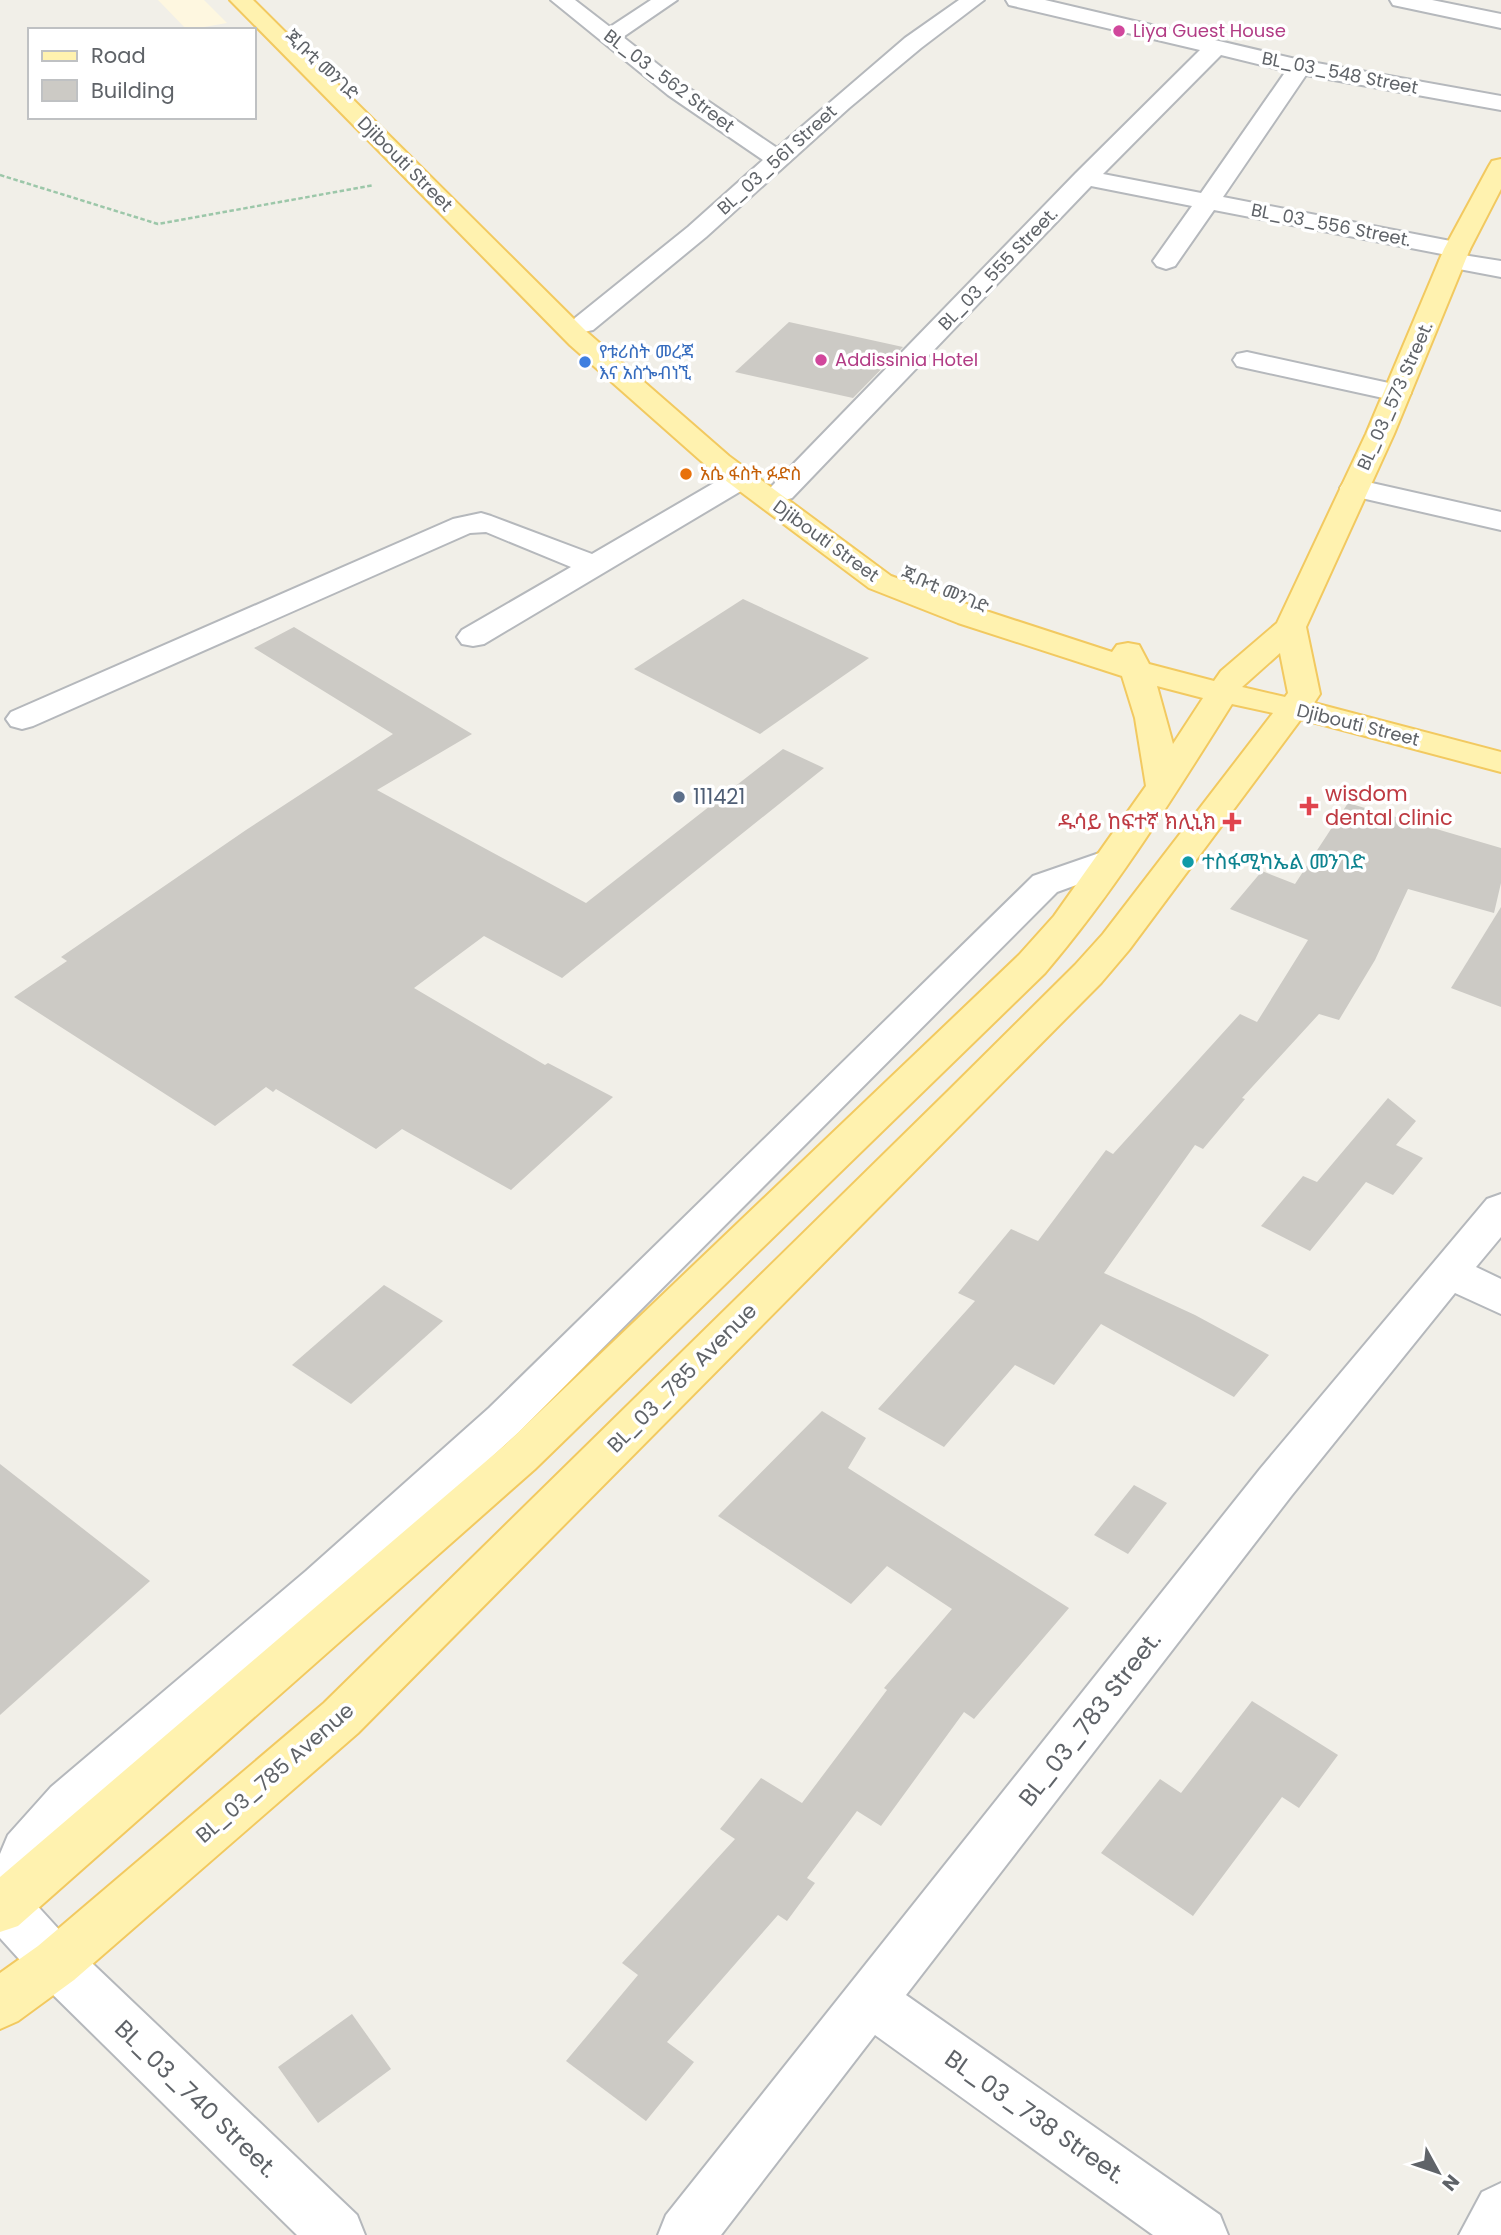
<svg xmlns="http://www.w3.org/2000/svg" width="1501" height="2235" viewBox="0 0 1501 2235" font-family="Poppins,'Noto Sans Ethiopic',sans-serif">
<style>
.commercial{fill:#fef7e0}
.building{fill:#cccac5}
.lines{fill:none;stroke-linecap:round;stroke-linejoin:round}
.minor-casing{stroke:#b5b8bc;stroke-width:4}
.major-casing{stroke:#f2c960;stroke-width:4}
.path{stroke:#9cc7a9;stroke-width:2.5;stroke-dasharray:4.5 2.5;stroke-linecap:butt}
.minor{fill:#fff;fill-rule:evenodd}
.major{fill:#fff2af;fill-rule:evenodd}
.hotel-dot{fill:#d1479c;stroke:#fff;stroke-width:2.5}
.shop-dot{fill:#3f7fe0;stroke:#fff;stroke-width:2.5}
.food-dot{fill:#e8710a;stroke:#fff;stroke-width:2.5}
.service-dot{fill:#5c6f8a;stroke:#fff;stroke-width:2.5}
.health-dot{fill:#e0444e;stroke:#fff;stroke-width:2.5}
.culture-dot{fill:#0f9aa8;stroke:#fff;stroke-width:2.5}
.labels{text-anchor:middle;stroke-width:7;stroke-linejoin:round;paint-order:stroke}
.far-hotel-label{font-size:18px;fill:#b23c85;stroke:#fff;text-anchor:start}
.far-street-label{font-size:18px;fill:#5f6368;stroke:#fff}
.far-shop-label{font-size:18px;fill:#366cbe;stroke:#fff;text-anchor:start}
.far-food-label{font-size:18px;fill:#c56008;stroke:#fff;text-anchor:start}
.health-label{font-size:21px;fill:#be3a42;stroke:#fff;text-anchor:start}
.service-label{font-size:21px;fill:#4e5e75;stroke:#fff;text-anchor:start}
.culture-label{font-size:21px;fill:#0d838f;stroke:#fff;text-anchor:start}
.street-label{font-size:21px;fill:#5f6368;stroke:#fff}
.near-street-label{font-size:24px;fill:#5f6368;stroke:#fff}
</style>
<rect width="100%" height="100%" fill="#f1efe8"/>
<!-- commercial -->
<path class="commercial" d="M 158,0 L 204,0 L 227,23 L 187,30 Z"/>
<!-- building -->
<g class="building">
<path d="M 789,322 L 903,347 L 853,398 L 735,372 Z"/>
<path d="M 743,599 L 869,658 L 760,734 L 634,669 Z"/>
<path d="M 294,627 L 472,734 L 377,790 L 586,903 L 783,749 L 824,768 L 562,978 L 484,936 L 414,988 L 545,1065 L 548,1063 L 613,1097 L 511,1190 L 402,1129 L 376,1149 L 276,1089 L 273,1092 L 266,1087 L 215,1126 L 14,997 L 67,961 L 61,957 L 246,830 L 393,734 L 254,648 Z"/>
<path d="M 1348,803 L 1501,848 L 1501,883 L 1494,913 L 1408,889 L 1375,960 L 1339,1020 L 1319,1014 L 1242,1098 L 1245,1099 L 1203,1149 L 1195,1145 L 1104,1273 L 1195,1315 L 1269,1355 L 1234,1397 L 1101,1324 L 1054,1385 L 1015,1365 L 944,1447 L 878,1409 L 975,1301 L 958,1293 L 1011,1229 L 1038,1241 L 1106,1150 L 1113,1154 L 1240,1014 L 1257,1022 L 1308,940 L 1230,909 L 1262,871 L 1295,884 Z"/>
<path d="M 1501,907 L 1501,1007 L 1451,988 Z"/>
<path d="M 1388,1098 L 1416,1121 L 1396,1145 L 1423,1158 L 1393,1195 L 1366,1182 L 1310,1251 L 1261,1226 L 1303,1176 L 1317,1182 Z"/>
<path d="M 384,1285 L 443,1321 L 351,1404 L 292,1365 Z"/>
<path d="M 822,1411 L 866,1438 L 848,1468 L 1069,1608 L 974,1719 L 964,1712 L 881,1826 L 857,1811 L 807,1878 L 815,1883 L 787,1921 L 778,1915 L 667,2042 L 694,2062 L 646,2121 L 566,2061 L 638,1975 L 622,1963 L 735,1839 L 720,1829 L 761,1778 L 802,1803 L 887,1690 L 884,1688 L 952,1609 L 887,1566 L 851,1604 L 718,1516 Z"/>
<path d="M 0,1464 L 150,1581 L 0,1715 Z"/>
<path d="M 1134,1485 L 1167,1503 L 1128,1554 L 1094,1535 Z"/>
<path d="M 1252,1701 L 1338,1755 L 1299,1808 L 1282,1797 L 1193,1916 L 1101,1853 L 1160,1779 L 1181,1793 Z"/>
<path d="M 352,2014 L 391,2069 L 318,2123 L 278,2067 Z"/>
</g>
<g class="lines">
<defs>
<g id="minor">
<path d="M 551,0 L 575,0 L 610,27 L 651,0 L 677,0 L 623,37 L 684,85 L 777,148 L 905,38 L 959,0 L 984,0 L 921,48 L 849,108 L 706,237 L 593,330 L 584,332 L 575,330 L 571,324 L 575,318 L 688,227 L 763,160 L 668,95 Z"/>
<path d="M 1006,0 L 1045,0 L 1300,60 L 1501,96 L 1501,110 L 1306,75 L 1223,197 L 1466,244 L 1470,249 L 1463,255 L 1501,261 L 1501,277 L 1443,266 L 1439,261 L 1447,255 L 1214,210 L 1175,266 L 1166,269 L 1157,266 L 1153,261 L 1192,206 L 1091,186 L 792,498 L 782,501 L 772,498 L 767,492 L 772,486 L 1076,173 L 1200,50 L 1009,5 ZM 1221,55 L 1286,71 L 1201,193 L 1103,174 Z"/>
<path d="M 1390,0 L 1432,0 L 1501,14 L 1501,28 L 1393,5 Z"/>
<path d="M 1247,352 L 1407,387 L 1411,393 L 1407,399 L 1397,401 L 1237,366 L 1233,360 L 1237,354 Z"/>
<path d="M 741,470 L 751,473 L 755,479 L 751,485 L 484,644 L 473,646 L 462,644 L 457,637 L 462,630 L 571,567 L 486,532 L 470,533 L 33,726 L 22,729 L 11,726 L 6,719 L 11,712 L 453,519 L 481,513 L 491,516 L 592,554 L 731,473 Z"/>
<path d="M 1354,479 L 1501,512 L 1501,530 L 1344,494 L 1340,488 L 1344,482 Z"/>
<path d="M 1111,849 L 1123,852 L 1128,860 L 1123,868 L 1057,892 L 519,1432 L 338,1597 L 85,1817 L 45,1865 L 32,1900 L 74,1946 L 357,2215 L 365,2235 L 297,2235 L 38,1980 L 0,1938 L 0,1854 L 8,1835 L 51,1787 L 306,1571 L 489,1408 L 1033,876 Z"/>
<path d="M 1501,1194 L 1501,1237 L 1476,1267 L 1501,1279 L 1501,1314 L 1455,1293 L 1292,1495 L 906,1995 L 1220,2215 L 1228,2235 L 1153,2235 L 875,2035 L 721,2235 L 658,2235 L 666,2215 L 1260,1469 L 1487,1199 Z"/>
<path d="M 1501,2183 L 1501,2235 L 1459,2235 L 1482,2192 Z"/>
</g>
<path id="major" d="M 230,0 L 253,0 L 588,333 L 729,456 L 891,576 L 980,609 L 1112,652 L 1117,645 L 1128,643 L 1139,645 L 1149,664 L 1214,681 L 1221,671 L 1277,623 L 1366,434 L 1444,249 L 1489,166 L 1492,161 L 1501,159 L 1501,189 L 1470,249 L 1394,434 L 1306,627 L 1320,694 L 1314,703 L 1501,752 L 1501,772 L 1301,719 L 1129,950 L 1101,983 L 358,1733 L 74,1980 L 18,2021 L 0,2029 L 0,1973 L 38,1946 L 324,1703 L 947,1092 L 1075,965 L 1103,934 L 1273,713 L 1232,704 C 1174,796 1116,890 1045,973 L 535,1469 L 18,1926 L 0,1932 L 0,1877 L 505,1445 L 1019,955 L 1054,916 L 1146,786 L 1135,718 L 1122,676 L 958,623 L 869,588 L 709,468 L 570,345 ZM 1280,653 L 1288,693 L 1285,697 L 1242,687 ZM 1157,686 L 1203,698 L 1173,744 Z"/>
</defs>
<!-- minor casing -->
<use href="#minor" class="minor-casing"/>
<!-- major casing -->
<use href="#major" class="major-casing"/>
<!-- path -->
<path class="path" d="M 0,175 L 158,224 L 374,185"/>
<!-- minor -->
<use href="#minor" class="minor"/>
<!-- major -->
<use href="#major" class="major"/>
</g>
<!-- markers -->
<g class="hotel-dot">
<circle cx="1119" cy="31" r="7"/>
<circle cx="821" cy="360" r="7"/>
</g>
<circle class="shop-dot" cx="585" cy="362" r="7"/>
<circle class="food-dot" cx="686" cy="474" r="7"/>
<circle class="service-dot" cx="679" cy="797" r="7"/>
<g class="health-dot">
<path d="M1305.5 795.5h7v7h7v7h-7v7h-7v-7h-7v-7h7z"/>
<path d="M1228.5 811.5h7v7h7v7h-7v7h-7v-7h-7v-7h7z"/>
</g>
<circle class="culture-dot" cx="1188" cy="862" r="7"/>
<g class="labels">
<!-- far-hotel labels -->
<g class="far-hotel-label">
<text x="1133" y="37">Liya Guest House</text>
<text x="835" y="366">Addissinia Hotel</text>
</g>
<!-- far-street labels -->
<g class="far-street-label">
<text transform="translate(322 65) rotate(43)" y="6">ጂቡቲ መንገድ</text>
<text transform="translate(1340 73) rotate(11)" y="6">BL_03_548 Street</text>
<text transform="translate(669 81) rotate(37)" y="6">BL_03_562 Street</text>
<text transform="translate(777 160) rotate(-42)" y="6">BL_03_561 Street</text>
<text transform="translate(405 164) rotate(45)" y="6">Djibouti Street</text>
<text transform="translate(1331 225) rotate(11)" y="6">BL_03_556 Street.</text>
<text transform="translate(998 269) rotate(-46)" y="6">BL_03_555 Street.</text>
<text transform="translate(1395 396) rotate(-66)" y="6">BL_03_573 Street.</text>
<text transform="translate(826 541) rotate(36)" y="6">Djibouti Street</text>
<text transform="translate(945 590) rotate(23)" y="6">ጂቡቲ መንገድ</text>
<text transform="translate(1358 725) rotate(14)" y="6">Djibouti Street</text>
</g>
<!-- far-shop labels -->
<g class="far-shop-label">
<text x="599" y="358">የቱሪስት መረጃ<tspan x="599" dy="21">እና አስጐብነኚ</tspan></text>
</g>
<!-- far-food labels -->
<g class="far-food-label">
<text x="700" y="480">አሴ ፋስት ፉድስ</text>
</g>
<!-- health labels -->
<g class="health-label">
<text x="1325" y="801">wisdom<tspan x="1325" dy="24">dental clinic</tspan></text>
<text x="1216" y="829" text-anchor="end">ዱሳይ ከፍተኛ ክሊኒክ</text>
</g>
<!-- service labels -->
<g class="service-label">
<text x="693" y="804">111421</text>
</g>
<!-- culture labels -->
<g class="culture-label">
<text x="1202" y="869">ተስፋሚካኤል መንገድ</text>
</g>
<!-- street labels -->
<g class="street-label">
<text transform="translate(682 1378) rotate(-45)" y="7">BL_03_785 Avenue</text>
<text transform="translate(275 1773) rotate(-41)" y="7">BL_03_785 Avenue</text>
</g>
<!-- near-street labels -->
<g class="near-street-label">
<text transform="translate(1090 1719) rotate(-52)" y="8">BL_03_783 Street.</text>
<text transform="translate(196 2099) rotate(44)" y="8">BL_03_740 Street.</text>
<text transform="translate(1035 2117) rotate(35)" y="8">BL_03_738 Street.</text>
</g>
</g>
<!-- legend -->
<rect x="28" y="28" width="228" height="91" fill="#ffffff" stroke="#bfc1c3" stroke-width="2"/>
<rect x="42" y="51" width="35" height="10" fill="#fff2af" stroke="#bfc1c3" stroke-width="2"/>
<text x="91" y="63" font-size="21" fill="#5f6368">Road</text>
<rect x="42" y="80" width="35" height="21" fill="#cccac5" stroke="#bfc1c3" stroke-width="2"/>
<text x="91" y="98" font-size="21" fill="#5f6368">Building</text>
<!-- north arrow -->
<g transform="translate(1438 2172) rotate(130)" stroke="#ffffff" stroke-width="5" paint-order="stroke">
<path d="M0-5L12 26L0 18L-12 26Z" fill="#5f6368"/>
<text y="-10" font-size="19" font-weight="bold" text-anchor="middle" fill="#5f6368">N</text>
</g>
</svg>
